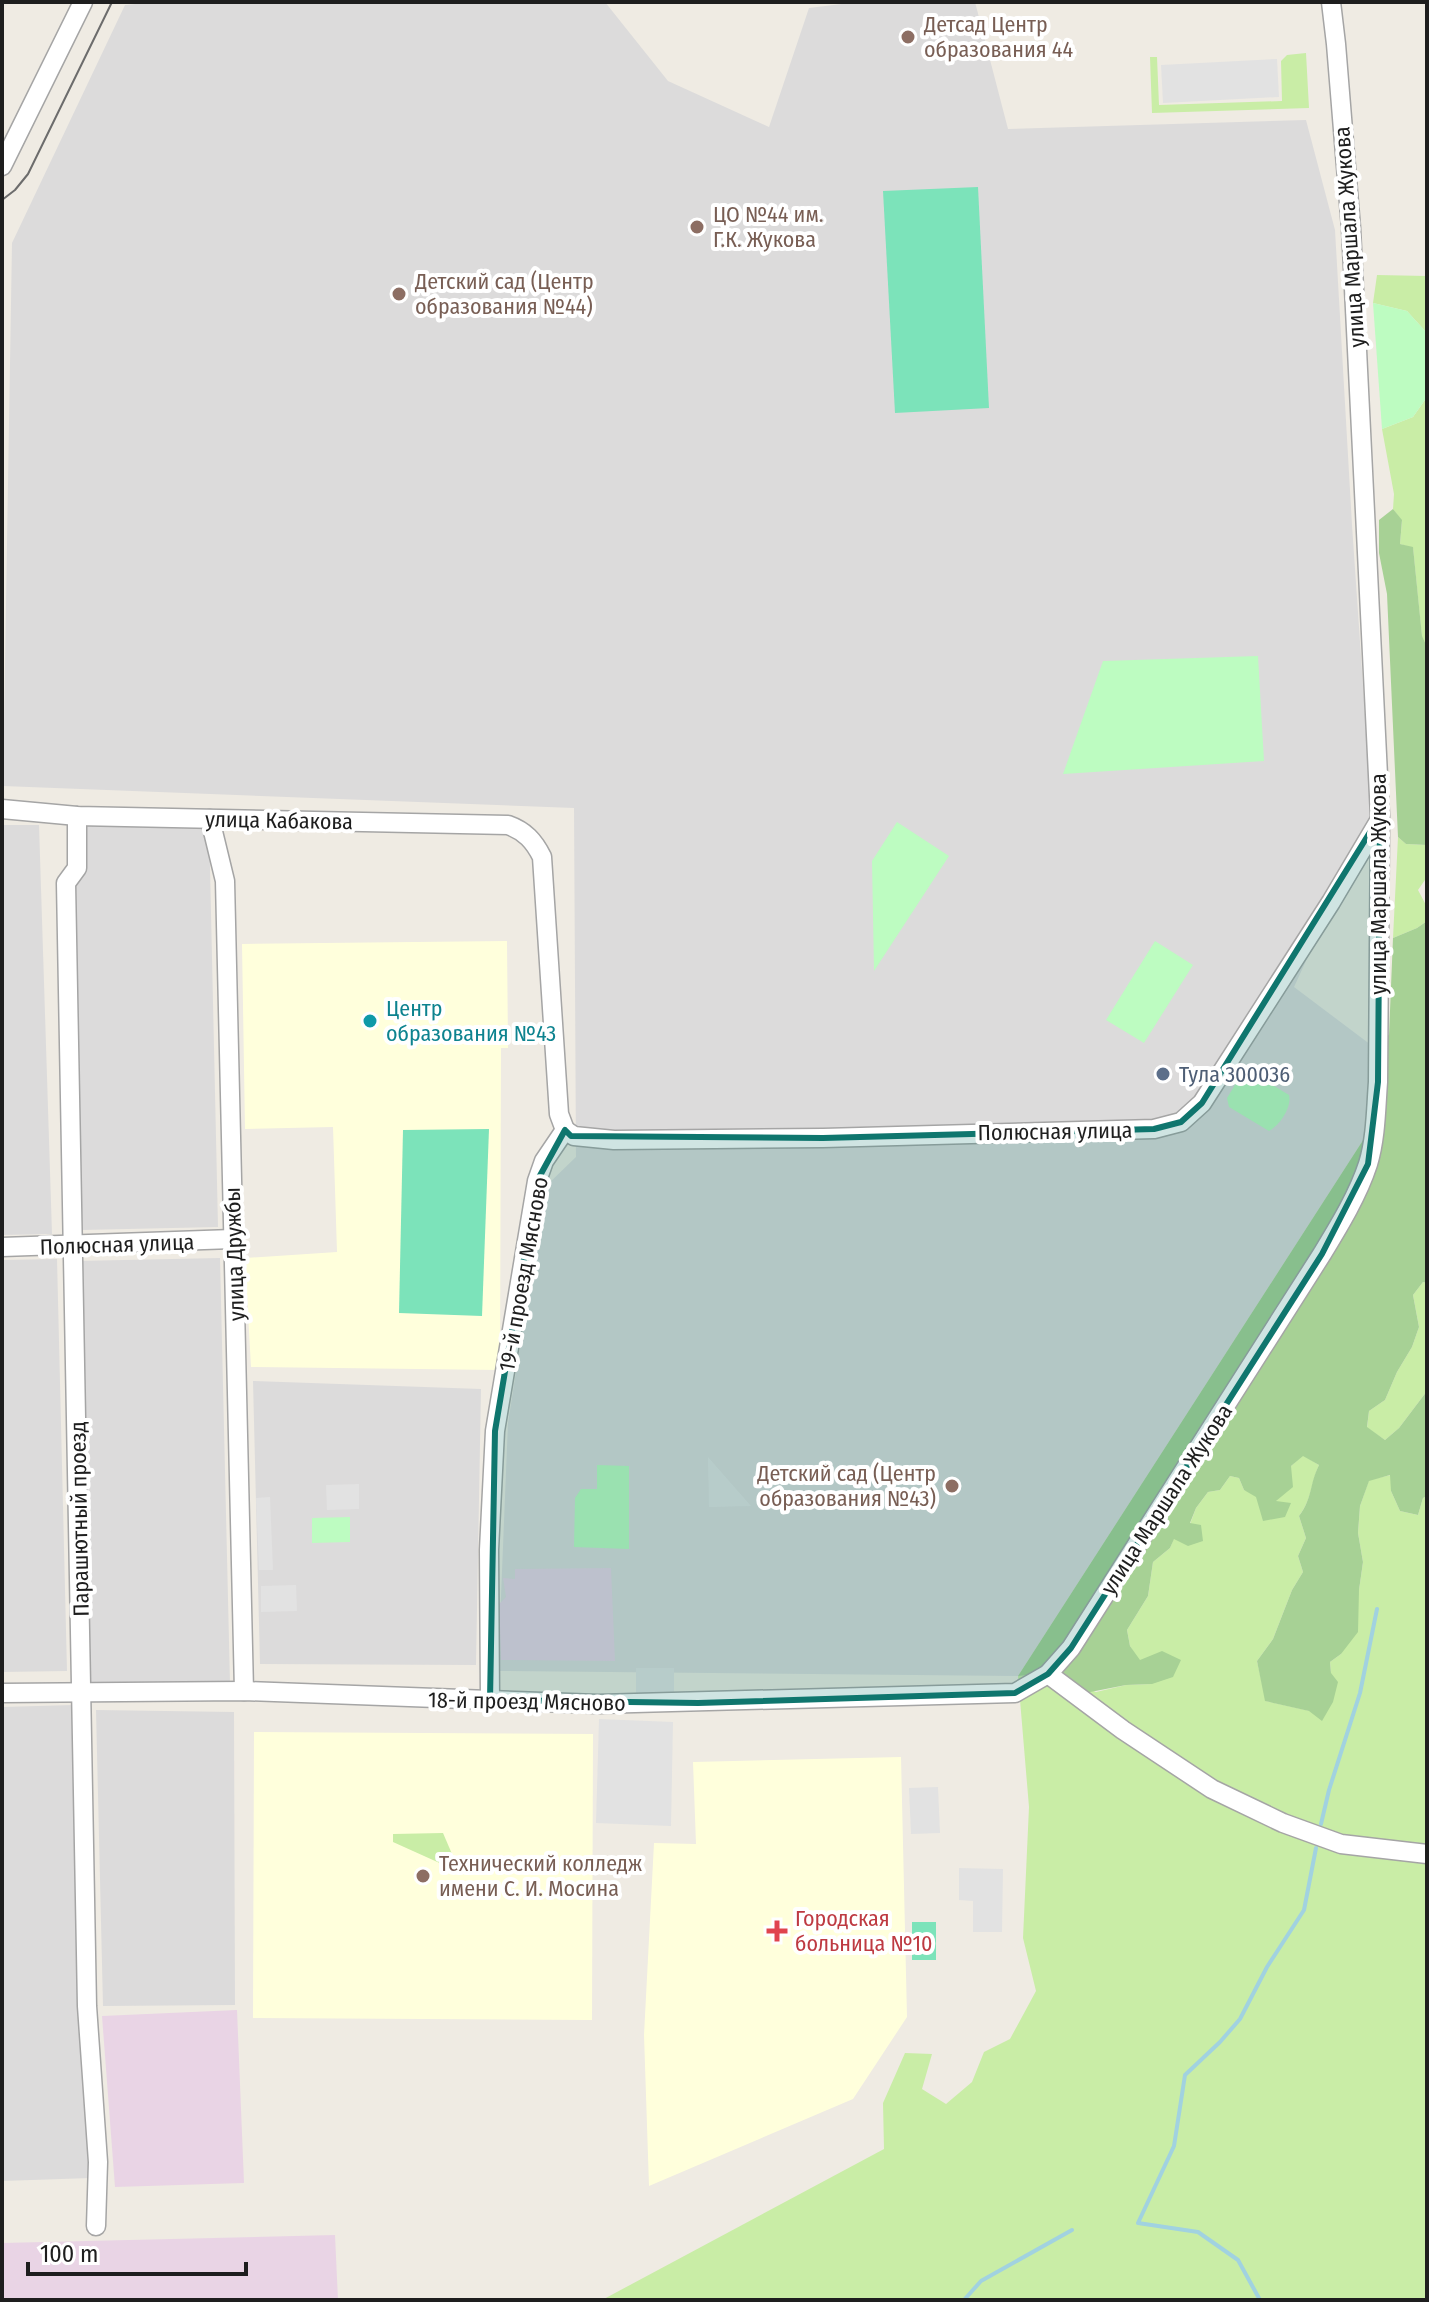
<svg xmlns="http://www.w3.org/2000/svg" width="1429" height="2302" viewBox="0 0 1429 2302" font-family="'Fira Sans Condensed',sans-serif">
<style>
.residential{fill:#dcdbdb}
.industrial{fill:#e9d4e5}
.education{fill:#ffffdc}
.grass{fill:#c9eda6}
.forest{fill:#a7d195}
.park{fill:#bdfcc1}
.pitch{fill:#7ce3ba}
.parking{fill:#e2e2e2}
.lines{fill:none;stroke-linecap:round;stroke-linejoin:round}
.stream{stroke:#a1d2e0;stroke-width:4}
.minor-casing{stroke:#a5a5a5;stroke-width:21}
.minor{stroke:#fff;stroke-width:18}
.tram{stroke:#6c6c6c;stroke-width:2}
.marked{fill:#0f766e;fill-opacity:0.2;stroke:#0f766e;stroke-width:6;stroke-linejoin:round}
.education-dot{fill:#8d6e63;stroke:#fff;stroke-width:3}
.culture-dot{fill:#0f9aa8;stroke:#fff;stroke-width:3}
.service-dot{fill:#5c6f8a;stroke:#fff;stroke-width:3}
.health-dot{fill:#e0444e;stroke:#fff;stroke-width:3}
.labels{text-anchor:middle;stroke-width:8;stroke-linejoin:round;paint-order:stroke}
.education-label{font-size:22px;fill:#785e54;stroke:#fff;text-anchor:start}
.street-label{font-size:22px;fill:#1e1e1e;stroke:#fff}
.culture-label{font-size:22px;fill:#0d838f;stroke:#fff;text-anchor:start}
.service-label{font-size:22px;fill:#4e5e75;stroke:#fff;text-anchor:start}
.health-label{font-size:22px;fill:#be3a42;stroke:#fff;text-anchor:start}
</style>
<rect width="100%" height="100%" fill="#efebe3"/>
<!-- residential -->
<g class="residential">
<path d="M 156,2 L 605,2 L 668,81 L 769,127 L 809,8 L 858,2 L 975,2 L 1008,129 L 1306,120 L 1335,230 L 1352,525 L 1372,817 L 1294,987 L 1371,1045 L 1367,1134 L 1018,1676 L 498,1671 L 508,1423 L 545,1187 L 576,1157 L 574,808 L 3,786 L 12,243 L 125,5 Z"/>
<path d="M 209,823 L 218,1227 L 82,1230 L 73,826 Z"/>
<path d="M 2,825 L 39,825 L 52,1234 L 2,1235 Z"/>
<path d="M 220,1258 L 230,1684 L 86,1687 L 76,1261 Z"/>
<path d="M 57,1259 L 67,1671 L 2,1672 L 2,1260 Z"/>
<path d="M 253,1381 L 481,1389 L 476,1665 L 260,1664 Z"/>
<path d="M 74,1705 L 91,2178 L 2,2181 L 2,1707 Z"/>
<path d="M 96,1710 L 234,1712 L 235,2005 L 103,2006 Z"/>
</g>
<!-- industrial -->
<g class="industrial">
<path d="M 611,1568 L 615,1661 L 501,1660 L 499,1604 L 506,1597 L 503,1578 L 515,1579 L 515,1569 Z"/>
<path d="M 237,2010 L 244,2183 L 115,2187 L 102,2016 Z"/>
<path d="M 335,2235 L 338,2300 L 2,2300 L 2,2243 Z"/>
</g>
<!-- education -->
<g class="education">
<path d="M 507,941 L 508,1048 L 501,1048 L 500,1370 L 251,1367 L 245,1258 L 337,1252 L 333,1127 L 245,1129 L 242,944 Z"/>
<path d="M 254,1732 L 593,1734 L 592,2020 L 253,2018 Z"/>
<path d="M 901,1757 L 907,2017 L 853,2099 L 649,2186 L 644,2035 L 654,1843 L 696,1844 L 693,1762 Z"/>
</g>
<!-- grass -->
<g class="grass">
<path d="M 1306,53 L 1309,108 L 1152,113 L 1150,57 L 1157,57 L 1159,105 L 1282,101 L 1281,61 L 1287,55 Z"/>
<path d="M 1377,275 L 1427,276 L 1427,333 L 1407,311 L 1373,303 Z"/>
<path d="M 1427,397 L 1427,647 L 1422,637 L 1413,548 L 1400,544 L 1402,521 L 1393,509 L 1394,494 L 1382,429 L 1413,417 Z"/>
<path d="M 1398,837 L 1406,844 L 1427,845 L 1427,877 L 1418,890 L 1427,907 L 1427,921 L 1417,928 L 1393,938 Z"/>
<path d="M 1423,1282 L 1427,1283 L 1427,1391 L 1399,1428 L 1385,1440 L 1367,1428 L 1369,1411 L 1385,1400 L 1397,1372 L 1412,1347 L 1419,1327 L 1413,1295 Z"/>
<path d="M 1303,1455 L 1319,1465 C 1310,1485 1313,1497 1299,1516 L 1306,1538 L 1298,1556 L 1303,1572 L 1292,1590 L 1273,1639 L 1257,1661 L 1266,1701 L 1310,1711 L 1331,1673 L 1330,1662 L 1341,1654 L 1359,1590 L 1363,1562 L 1358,1533 L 1360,1506 L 1369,1480 L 1391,1475 L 1391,1491 L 1400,1511 L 1418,1515 L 1423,1498 L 1427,1496 L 1427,2300 L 602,2300 L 884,2149 L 883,2103 L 905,2053 L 932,2054 L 922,2089 L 946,2104 L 972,2082 L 984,2052 L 1010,2039 L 1036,1991 L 1023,1938 L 1029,1807 L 1018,1676 L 1048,1674 L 1096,1692 L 1126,1685 L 1152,1684 L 1130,1646 L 1127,1630 L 1148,1596 L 1153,1562 L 1170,1548 L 1174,1538 L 1190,1524 L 1196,1508 L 1208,1492 L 1220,1490 L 1230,1476 L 1239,1478 L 1244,1490 L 1276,1501 L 1291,1466 Z"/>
<path d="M 443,1833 L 452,1854 L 444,1865 L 393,1842 L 393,1834 Z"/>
</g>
<!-- forest -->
<g class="forest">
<path d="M 1393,509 L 1402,520 L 1400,544 L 1413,547 L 1422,636 L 1427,647 L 1427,845 L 1406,844 L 1398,837 L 1387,594 L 1379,553 L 1379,520 Z"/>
<path d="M 1427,921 L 1427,1283 L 1423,1282 L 1413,1295 L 1419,1327 L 1412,1347 L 1397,1372 L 1385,1400 L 1369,1411 L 1367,1427 L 1385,1440 L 1399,1428 L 1427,1391 L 1427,1496 L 1423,1498 L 1418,1515 L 1400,1511 L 1391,1491 L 1390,1475 L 1369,1481 L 1360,1506 L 1358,1533 L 1363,1562 L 1359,1590 L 1358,1632 L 1341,1654 L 1330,1662 L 1331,1673 L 1338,1682 L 1333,1702 L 1322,1721 L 1309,1711 L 1265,1701 L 1257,1661 L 1273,1639 L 1292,1590 L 1303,1572 L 1298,1556 L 1306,1538 L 1299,1516 C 1313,1497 1309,1485 1319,1465 L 1303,1456 L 1291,1466 L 1293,1487 L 1276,1501 L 1291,1503 L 1285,1517 L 1263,1521 L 1256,1497 L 1244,1490 L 1239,1478 L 1230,1476 L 1220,1490 L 1208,1492 L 1196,1508 L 1190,1523 L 1201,1525 L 1203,1541 L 1188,1546 L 1174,1539 L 1170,1548 L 1153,1562 L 1148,1596 L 1127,1630 L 1130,1646 L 1140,1660 L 1162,1651 L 1181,1660 L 1173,1677 L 1152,1684 L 1126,1685 L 1075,1695 L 1048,1674 L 1018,1676 L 1367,1134 L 1371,1045 L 1389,1035 L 1393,938 L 1417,928 Z"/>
</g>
<!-- park -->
<g class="park">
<path d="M 1373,303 L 1407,311 L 1427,333 L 1427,397 L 1413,417 L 1382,429 Z"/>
<path d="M 1258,656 L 1264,761 L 1063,774 L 1103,661 Z"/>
<path d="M 897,822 L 949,856 L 874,971 L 872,861 Z"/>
<path d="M 1155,941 L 1193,965 L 1144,1043 L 1106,1020 Z"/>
<path d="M 1248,1070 L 1289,1095 C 1292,1107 1280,1125 1269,1131 L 1229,1107 L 1227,1098 L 1243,1072 Z"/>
<path d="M 597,1465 L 629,1466 L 629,1549 L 574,1547 L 575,1498 L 581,1489 L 597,1489 Z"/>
<path d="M 350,1517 L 350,1542 L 312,1543 L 312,1518 Z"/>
</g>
<!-- pitch -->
<g class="pitch">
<path d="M 978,187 L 989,408 L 895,413 L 883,191 Z"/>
<path d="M 489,1129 L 482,1316 L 399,1313 L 403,1130 Z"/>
<rect x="912" y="1922" width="24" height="38"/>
</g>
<!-- parking -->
<g class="parking">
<path d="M 1277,59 L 1279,97 L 1163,103 L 1161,65 Z"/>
<path d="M 708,1457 L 751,1506 L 709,1507 Z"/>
<path d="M 359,1484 L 359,1509 L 327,1510 L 326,1485 Z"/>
<path d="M 270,1497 L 273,1570 L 259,1570 L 256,1498 Z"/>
<path d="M 296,1585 L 297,1611 L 261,1612 L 261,1586 Z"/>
<rect x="636" y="1668" width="38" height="29"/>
<path d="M 599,1719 L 673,1722 L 671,1826 L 596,1823 Z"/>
<path d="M 938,1787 L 940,1833 L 911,1834 L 909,1788 Z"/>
<path d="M 959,1868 L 1003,1869 L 1002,1932 L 973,1932 L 973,1901 L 959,1900 Z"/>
</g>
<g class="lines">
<!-- stream -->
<g class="stream">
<path d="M 1321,1824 L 1329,1790 L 1360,1693 L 1377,1609"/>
<path d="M 964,2300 L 981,2281 L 1072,2230"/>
<path d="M 1260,2300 L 1238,2260 L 1198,2232 L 1138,2223 L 1174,2146 L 1185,2075 L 1220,2042 L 1240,2019 L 1267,1967 L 1304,1910 L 1316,1848"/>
</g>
<defs>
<g id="minor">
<path d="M 2,166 L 83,2"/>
<path d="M 2,809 L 77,816 L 508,825 C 525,831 534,841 542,857 L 559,1114 L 565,1130"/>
<path d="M 77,816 L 77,868 L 66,883 L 87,2006 L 98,2162 L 96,2226"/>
<path d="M 210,819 L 225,881 L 244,1691"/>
<path d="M 565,1130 L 574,1136 L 614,1140 L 823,1138 L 1154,1129 L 1181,1122 L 1202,1103 L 1331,902 L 1379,821"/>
<path d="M 2,1247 L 233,1239"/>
<path d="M 1048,1674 L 1123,1730 L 1212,1789 L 1283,1823 L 1341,1844 L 1427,1854"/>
<path d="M 2,1693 L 244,1691 L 598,1704 L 1015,1693 L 1048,1674 L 1071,1648 L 1322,1254 C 1339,1226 1358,1195 1368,1164 C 1376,1138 1376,1108 1378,1082 L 1380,816 L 1351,228 L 1336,44 L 1331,2"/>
<path d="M 490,1700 L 489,1550 L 495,1431 L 537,1181 L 544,1161 L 565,1130"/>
</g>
</defs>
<!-- minor casing -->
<use href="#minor" class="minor-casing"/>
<!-- minor -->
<use href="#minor" class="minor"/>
<!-- tram -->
<path class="tram" d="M 2,200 L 15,190 L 28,174 L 112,2"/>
</g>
<!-- marked area -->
<path class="marked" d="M 1380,816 L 1378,1082 L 1368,1164 L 1322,1254 L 1071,1648 L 1048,1674 L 1015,1693 L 698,1703 L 490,1700 L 495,1431 L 537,1181 L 565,1130 L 571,1136 L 823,1138 L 1154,1129 L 1181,1122 L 1202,1103 Z"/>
<!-- markers -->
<g class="education-dot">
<circle cx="908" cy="37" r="8"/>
<circle cx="697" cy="227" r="8"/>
<circle cx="399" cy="294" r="8"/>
<circle cx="952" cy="1486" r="8"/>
<circle cx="423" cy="1876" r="8"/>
</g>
<circle class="culture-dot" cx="370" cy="1021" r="8"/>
<circle class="service-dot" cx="1163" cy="1074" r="8"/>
<path class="health-dot" d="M773 1919h8v8h8v8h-8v8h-8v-8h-8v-8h8z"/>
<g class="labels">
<!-- education labels -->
<g class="education-label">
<text x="924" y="32">Детсад Центр<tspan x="924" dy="25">образования 44</tspan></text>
<text x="713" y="222">ЦО №44 им.<tspan x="713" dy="25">Г.К. Жукова</tspan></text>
<text x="415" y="289">Детский сад (Центр<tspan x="415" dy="25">образования №44)</tspan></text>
<text x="936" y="1481" text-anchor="end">Детский сад (Центр<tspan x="936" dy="25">образования №43)</tspan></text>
<text x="439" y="1871">Технический колледж<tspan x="439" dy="25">имени С. И. Мосина</tspan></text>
</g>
<!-- street labels -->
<g class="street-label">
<text transform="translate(1349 237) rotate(-94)" y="8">улица Маршала Жукова</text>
<text transform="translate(279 820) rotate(1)" y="8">улица Кабакова</text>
<text transform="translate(1378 884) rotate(-90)" y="8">улица Маршала Жукова</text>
<text transform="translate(1055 1131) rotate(-1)" y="8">Полюсная улица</text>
<text transform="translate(117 1244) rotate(-2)" y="8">Полюсная улица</text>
<text transform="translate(234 1254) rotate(-92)" y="8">улица Дружбы</text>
<text transform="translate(523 1274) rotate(-80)" y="8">19-й проезд Мясново</text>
<text transform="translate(1166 1499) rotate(-57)" y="8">улица Маршала Жукова</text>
<text transform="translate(79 1519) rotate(-91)" y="8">Парашютный проезд</text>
<text transform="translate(527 1701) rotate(1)" y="8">18-й проезд Мясново</text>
</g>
<!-- culture labels -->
<g class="culture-label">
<text x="386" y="1016">Центр<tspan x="386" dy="25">образования №43</tspan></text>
</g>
<!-- service labels -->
<g class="service-label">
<text x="1179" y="1082">Тула 300036</text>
</g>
<!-- health labels -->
<g class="health-label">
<text x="795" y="1926">Городская<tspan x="795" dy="25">больница №10</tspan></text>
</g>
</g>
<!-- border -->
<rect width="1429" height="2302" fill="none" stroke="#1e1e1e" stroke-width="8"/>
<!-- scale -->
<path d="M28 2262v12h218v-12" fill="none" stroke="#1e1e1e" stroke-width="4"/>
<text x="40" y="2262" font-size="24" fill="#1e1e1e" stroke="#ffffff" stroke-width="6" paint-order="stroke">100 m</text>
</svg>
